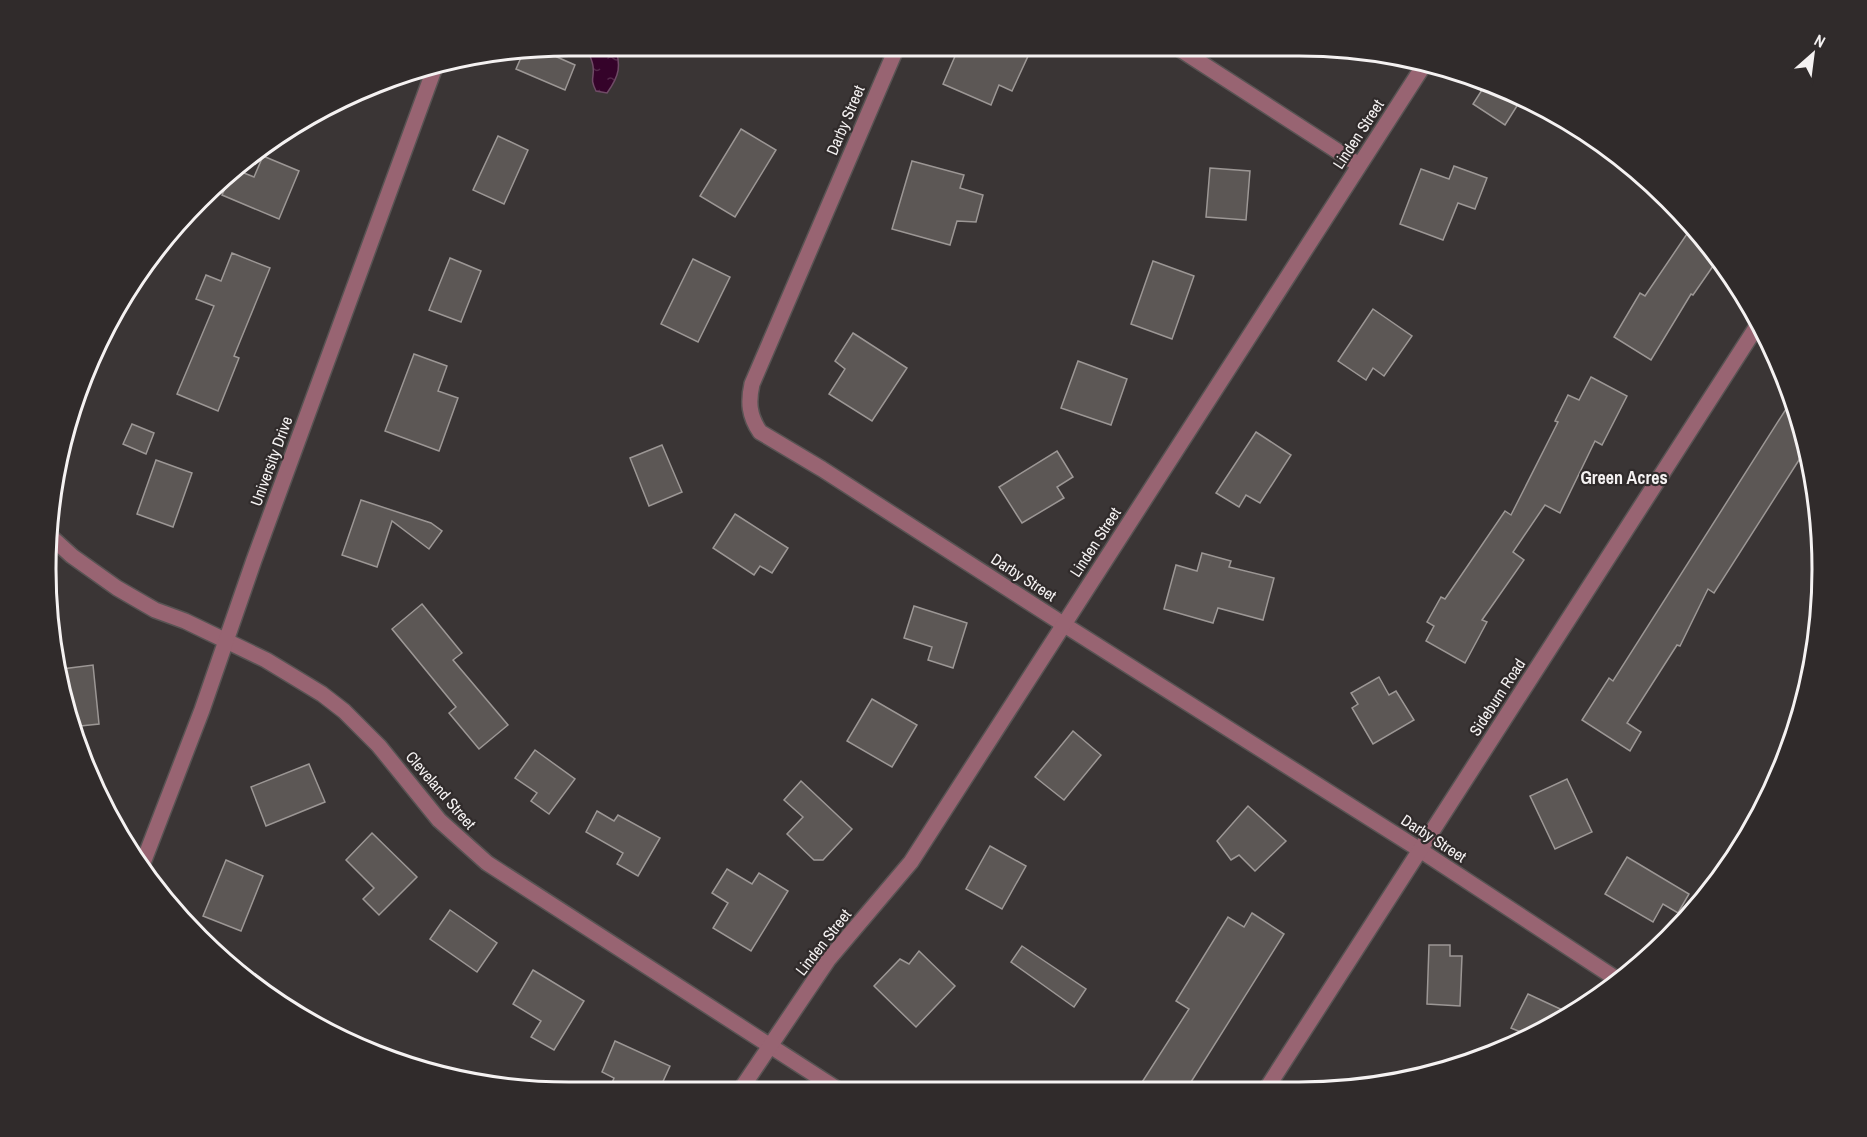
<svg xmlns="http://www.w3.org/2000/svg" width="1867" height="1137" viewBox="0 0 1867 1137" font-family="'Archivo Narrow',sans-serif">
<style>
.water{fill:url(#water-ripples);stroke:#6f4b66;stroke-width:1.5}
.building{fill:#5c5755;stroke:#9c9795;stroke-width:1.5}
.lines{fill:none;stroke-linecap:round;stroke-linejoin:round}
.minor-casing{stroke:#585353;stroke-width:18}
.minor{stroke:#986472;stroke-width:15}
.labels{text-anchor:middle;stroke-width:4.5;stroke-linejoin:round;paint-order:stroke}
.street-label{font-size:16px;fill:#f5f2f2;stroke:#302b2b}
.neighbourhood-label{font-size:18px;font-weight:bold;fill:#f5f2f2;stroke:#302b2b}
.rim{fill:none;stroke:#f5f2f2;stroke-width:3}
</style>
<defs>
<pattern id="water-ripples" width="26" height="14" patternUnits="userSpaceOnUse" patternTransform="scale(1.5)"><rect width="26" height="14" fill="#35032a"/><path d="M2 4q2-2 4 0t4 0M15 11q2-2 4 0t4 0" fill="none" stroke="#532849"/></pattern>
</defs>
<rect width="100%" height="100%" fill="#3a3535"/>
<!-- water -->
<path class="water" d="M 587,45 L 615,45 C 621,66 620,75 607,93 L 596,91 C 589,77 595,79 593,66 C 592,59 588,53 587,45 Z"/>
<!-- building -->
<g class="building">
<path d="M 562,46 L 557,57 L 575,65 L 565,90 L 516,69 L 523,53 Z"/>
<path d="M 959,47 L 1014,47 L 1029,54 L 1012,91 L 999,85 L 991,105 L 943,84 Z"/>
<path d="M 1487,82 L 1499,85 L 1522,98 L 1505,125 L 1473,104 Z"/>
<path d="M 741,129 L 776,150 L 735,217 L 700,196 Z"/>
<path d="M 498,136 L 528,150 L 504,204 L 473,190 Z"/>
<path d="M 263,156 L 299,171 L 279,219 L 222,195 L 234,169 L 254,177 Z"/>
<path d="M 912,161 L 964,175 L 960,188 L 983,195 L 976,222 L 957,221 L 950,245 L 892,229 Z"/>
<path d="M 1454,166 L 1487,178 L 1475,209 L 1458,203 L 1443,240 L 1400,224 L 1421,169 L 1449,179 Z"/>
<path d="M 1210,168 L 1250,171 L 1246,220 L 1206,217 Z"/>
<path d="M 1693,225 L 1718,259 L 1693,295 L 1691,294 L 1651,360 L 1614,337 L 1640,293 L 1645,296 Z"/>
<path d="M 232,253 L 270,268 L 234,356 L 239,358 L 218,411 L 177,394 L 214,306 L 196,299 L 206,275 L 221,281 Z"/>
<path d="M 450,258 L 481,271 L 461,322 L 429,310 Z"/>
<path d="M 693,259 L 730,277 L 698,342 L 661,324 Z"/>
<path d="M 1153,261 L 1194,276 L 1172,339 L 1131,324 Z"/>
<path d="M 1373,309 L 1412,336 L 1384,376 L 1373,368 L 1366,380 L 1338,361 Z"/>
<path d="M 853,333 L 907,368 L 872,421 L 829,394 L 845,369 L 835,361 Z"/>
<path d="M 414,354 L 447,366 L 438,391 L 458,398 L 439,451 L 385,431 Z"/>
<path d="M 1078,361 L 1127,379 L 1111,425 L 1061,408 Z"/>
<path d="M 1591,377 L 1627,396 L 1602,445 L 1595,441 L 1560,513 L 1545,505 L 1513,552 L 1524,560 L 1482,620 L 1487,622 L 1465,663 L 1426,641 L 1434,626 L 1427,622 L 1441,597 L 1445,599 L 1505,511 L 1511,515 L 1558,422 L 1555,421 L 1568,395 L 1579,400 Z"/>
<path d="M 1793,398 L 1806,449 L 1714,593 L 1708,589 L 1680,646 L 1677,645 L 1627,723 L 1641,732 L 1630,751 L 1582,720 L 1609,678 L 1613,681 Z"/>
<path d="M 132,424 L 154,433 L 146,454 L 123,444 Z"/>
<path d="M 1256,432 L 1291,455 L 1260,503 L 1246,495 L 1239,507 L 1216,493 Z"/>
<path d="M 662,445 L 682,492 L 649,506 L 630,458 Z"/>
<path d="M 1057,451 L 1073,477 L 1057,487 L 1064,498 L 1022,523 L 999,487 Z"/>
<path d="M 156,460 L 192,473 L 173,527 L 137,514 Z"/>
<path d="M 361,500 L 431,523 L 442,531 L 429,549 L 392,521 L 377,567 L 342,555 Z"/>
<path d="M 735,514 L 788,548 L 772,573 L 760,566 L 754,575 L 713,548 Z"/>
<path d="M 1202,553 L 1231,561 L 1229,567 L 1274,578 L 1263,620 L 1218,608 L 1213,623 L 1164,609 L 1176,565 L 1197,571 Z"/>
<path d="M 422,604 L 462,653 L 453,660 L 508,725 L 479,749 L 449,713 L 456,707 L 392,629 Z"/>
<path d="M 914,606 L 967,623 L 953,668 L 928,660 L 932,647 L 904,638 Z"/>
<path d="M 93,665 L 99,724 L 71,727 L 62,669 Z"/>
<path d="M 1379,677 L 1389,695 L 1396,691 L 1414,720 L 1373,744 L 1352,708 L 1358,704 L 1351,693 Z"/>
<path d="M 872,699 L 917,725 L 892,767 L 847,741 Z"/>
<path d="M 1073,731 L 1101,755 L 1064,800 L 1035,777 Z"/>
<path d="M 535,750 L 575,779 L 549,814 L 531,801 L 537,793 L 515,778 Z"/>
<path d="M 309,764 L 325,802 L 266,826 L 251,787 Z"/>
<path d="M 1567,779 L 1592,832 L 1555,849 L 1530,796 Z"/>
<path d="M 801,781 L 852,829 L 823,860 L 814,860 L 787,834 L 803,817 L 784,800 Z"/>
<path d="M 1248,806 L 1286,841 L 1255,871 L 1239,855 L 1231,860 L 1217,841 Z"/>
<path d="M 597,811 L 614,821 L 618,815 L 660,838 L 638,876 L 617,864 L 623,853 L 586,832 Z"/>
<path d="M 372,833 L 417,877 L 379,915 L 363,899 L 374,888 L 346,860 Z"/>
<path d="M 990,846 L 1026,866 L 1002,909 L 966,889 Z"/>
<path d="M 1627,857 L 1689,894 L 1678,913 L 1663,904 L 1653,922 L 1605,894 Z"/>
<path d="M 226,860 L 263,876 L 241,931 L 203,916 Z"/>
<path d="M 727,869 L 752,884 L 759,873 L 788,891 L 751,951 L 713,928 L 728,903 L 712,893 Z"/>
<path d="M 450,910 L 497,943 L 477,972 L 430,939 Z"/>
<path d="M 1252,913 L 1284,934 L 1186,1090 L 1137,1090 L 1189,1009 L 1176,1001 L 1228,917 L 1244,927 Z"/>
<path d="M 1429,945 L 1450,945 L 1450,956 L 1462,956 L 1460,1006 L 1427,1004 Z"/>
<path d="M 1022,946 L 1086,989 L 1074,1007 L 1011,962 Z"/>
<path d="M 919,951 L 955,986 L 916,1027 L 874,986 L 900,959 L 909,964 Z"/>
<path d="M 533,970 L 584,1001 L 554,1050 L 531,1037 L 541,1021 L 513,1004 Z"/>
<path d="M 1528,994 L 1571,1014 L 1560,1022 L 1528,1035 L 1511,1028 Z"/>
<path d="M 615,1041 L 670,1066 L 660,1088 L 610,1088 L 614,1078 L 602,1072 Z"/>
</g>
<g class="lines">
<defs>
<g id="minor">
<path d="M 897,47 L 752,384 C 748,402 749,416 760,432 L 822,469 L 1063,624 L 1420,850 L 1618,980"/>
<path d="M 1178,48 L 1359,165"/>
<path d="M 50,536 L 72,556 L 117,588 L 155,610 L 185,621 L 266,660 L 322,694 L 344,711 L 379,746 L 439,820 L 487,863 L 837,1089"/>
<path d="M 141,868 L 202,710 L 254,560 L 435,67"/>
<path d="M 741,1089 L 828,960 L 911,862 L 1424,65"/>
<path d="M 1265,1091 L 1759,323"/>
</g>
</defs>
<!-- minor casing -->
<use href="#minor" class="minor-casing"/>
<!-- minor -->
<use href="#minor" class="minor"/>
</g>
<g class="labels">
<!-- street labels -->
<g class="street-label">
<text transform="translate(845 120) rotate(-67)" y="6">Darby Street</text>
<text transform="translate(1358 134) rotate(-57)" y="6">Linden Street</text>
<text transform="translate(271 461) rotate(-70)" y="6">University Drive</text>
<text transform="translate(1095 542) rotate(-57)" y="6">Linden Street</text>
<text transform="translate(1024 577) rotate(33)" y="6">Darby Street</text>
<text transform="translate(1497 697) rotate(-57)" y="6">Sideburn Road</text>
<text transform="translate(441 790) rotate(49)" y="6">Cleveland Street</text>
<text transform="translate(1434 838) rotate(33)" y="6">Darby Street</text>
<text transform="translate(823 942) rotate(-52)" y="6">Linden Street</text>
</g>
<!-- neighbourhood labels -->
<g class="neighbourhood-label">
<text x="1624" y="484">Green Acres</text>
</g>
</g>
<!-- crop -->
<path d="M0 0H1867V1137H0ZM569 56H1299A513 513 0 0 1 1812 569V569A513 513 0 0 1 1299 1082H569A513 513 0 0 1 56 569V569A513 513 0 0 1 569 56Z" fill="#302b2b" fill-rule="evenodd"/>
<path class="rim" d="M569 56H1299A513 513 0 0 1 1812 569V569A513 513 0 0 1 1299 1082H569A513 513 0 0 1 56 569V569A513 513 0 0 1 569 56Z"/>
<!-- north arrow -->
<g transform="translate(1813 54) rotate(28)" stroke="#302b2b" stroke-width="4.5" paint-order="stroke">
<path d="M0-4.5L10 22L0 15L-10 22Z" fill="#f5f2f2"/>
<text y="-9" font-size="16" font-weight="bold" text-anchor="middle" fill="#f5f2f2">N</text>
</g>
</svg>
